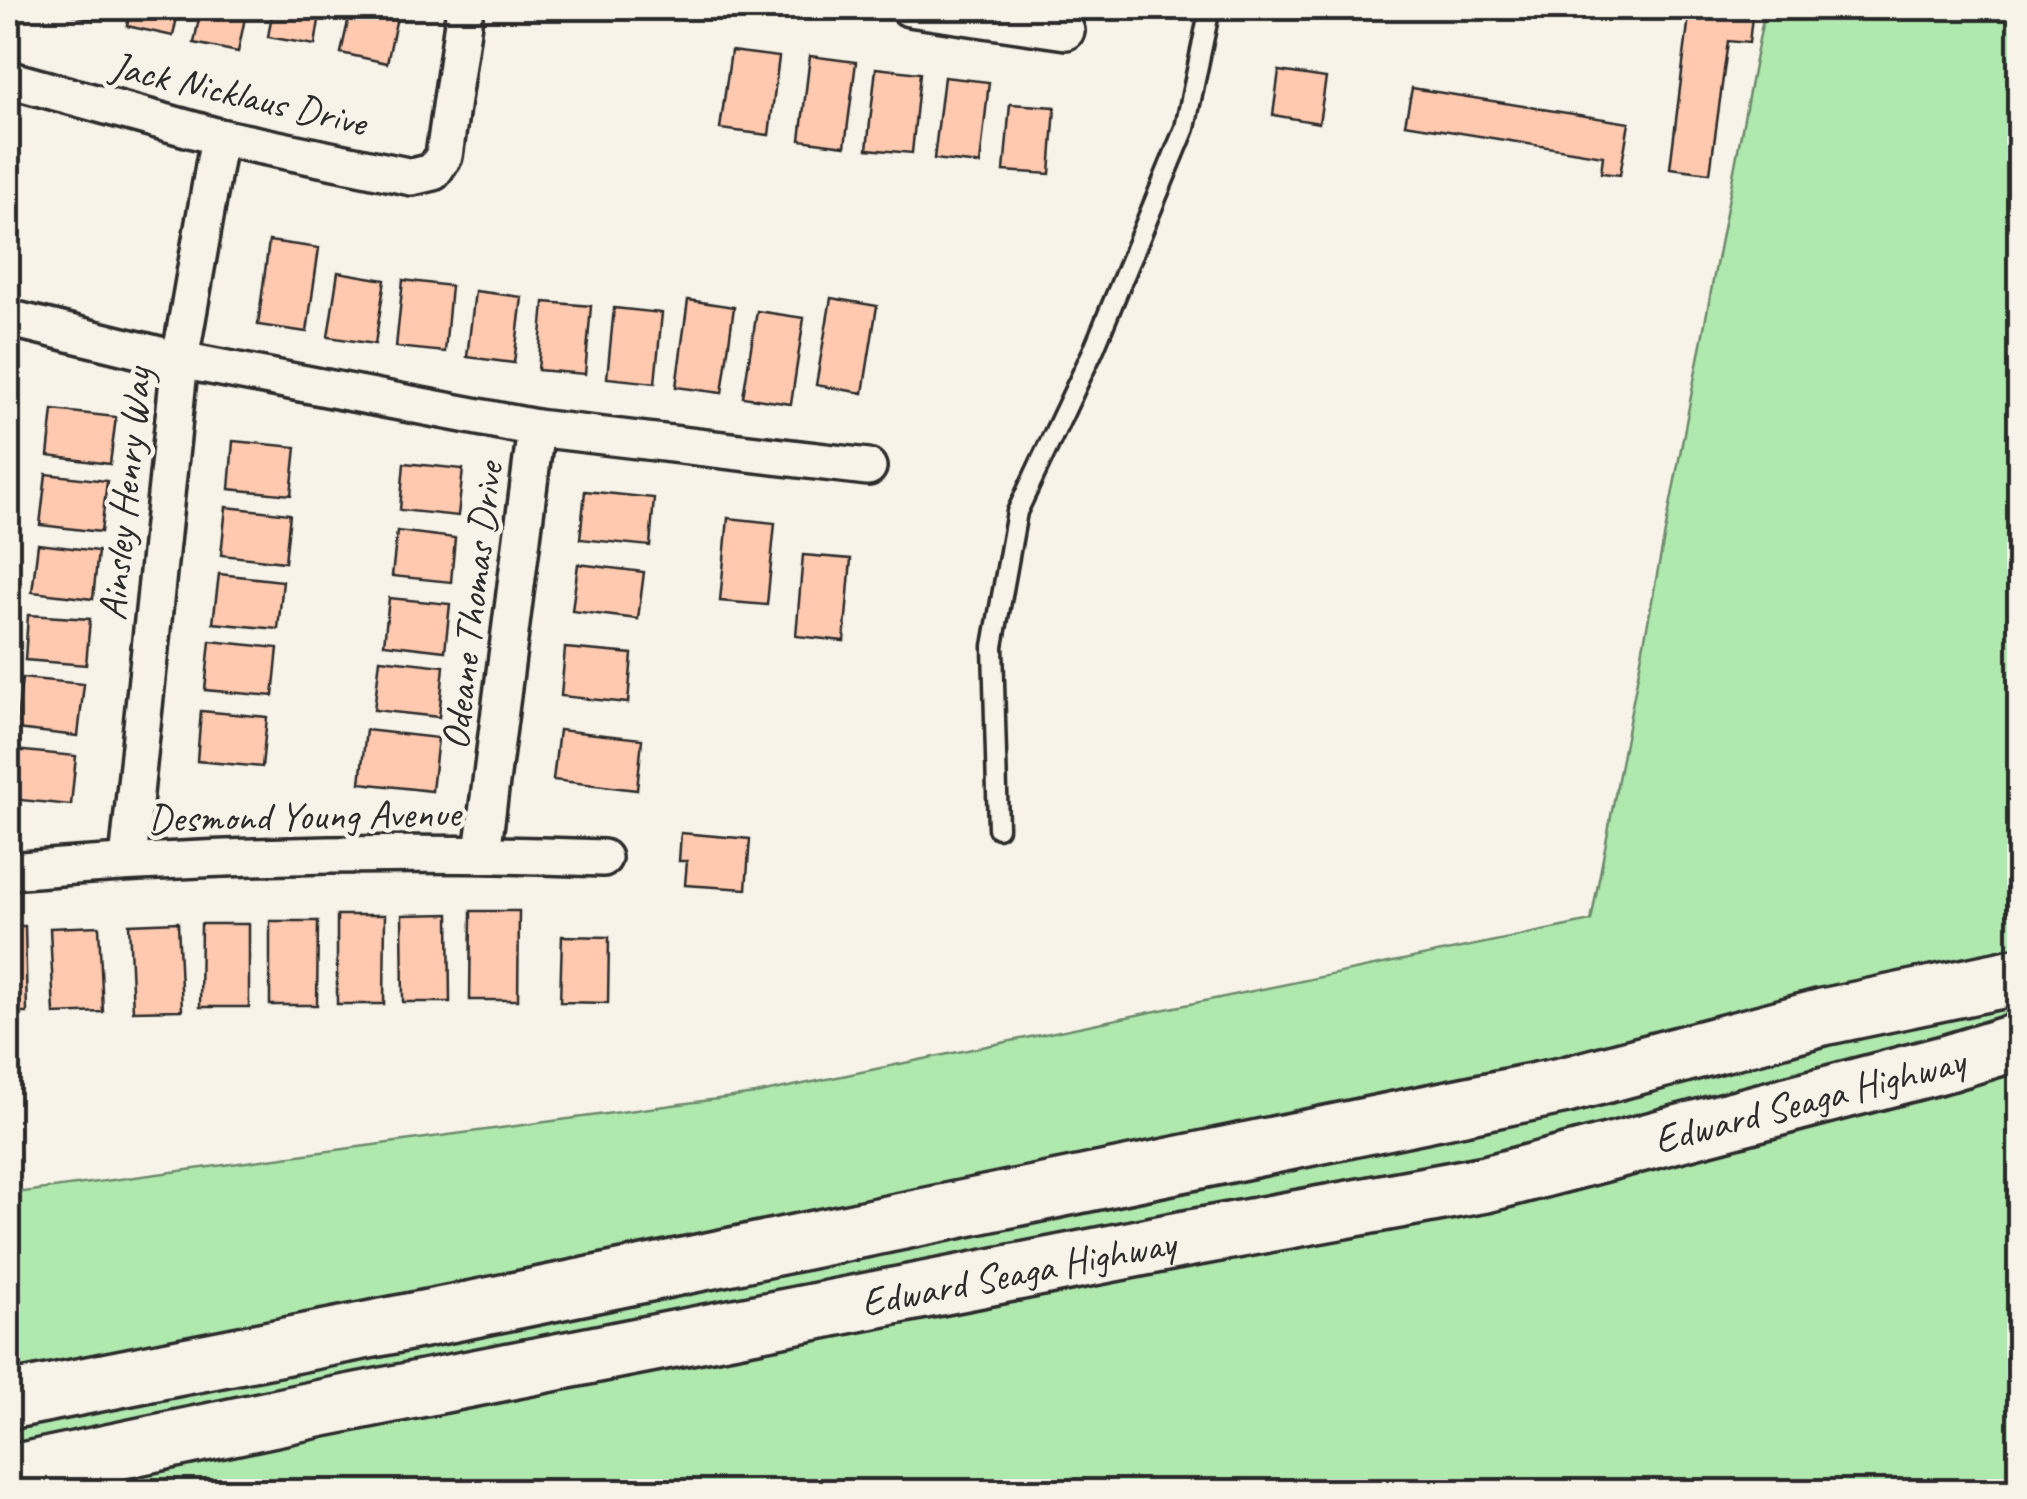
<svg xmlns="http://www.w3.org/2000/svg" width="2027" height="1499" viewBox="0 0 2027 1499" font-family="Caveat,sans-serif">
<style>
.green{fill:#afe9ae;stroke:#6d8a6c;stroke-width:2.5}
.building{fill:#fec9af;stroke:#2b2b2b;stroke-width:2.5}
.lines{fill:none;stroke-linecap:round;stroke-linejoin:round}
.service-casing{stroke:#2b2b2b;stroke-width:25}
.minor-casing{stroke:#2b2b2b;stroke-width:42}
.motorway-casing{stroke:#2b2b2b;stroke-width:62}
.service{stroke:#f7f3e8;stroke-width:18}
.minor{stroke:#f7f3e8;stroke-width:35}
.motorway{stroke:#f7f3e8;stroke-width:55}
.labels{text-anchor:middle;stroke-width:9;stroke-linejoin:round;paint-order:stroke}
.street-label{font-size:40px;fill:#2b2b2b;stroke:#f7f3e8}
</style>
<rect width="100%" height="100%" fill="#f7f3e8"/>
<filter id="ink" filterUnits="userSpaceOnUse"><feTurbulence type="fractalNoise" baseFrequency=".01" numOctaves="2"/><feDisplacementMap in="SourceGraphic" scale="20" xChannelSelector="R" yChannelSelector="G"/><feConvolveMatrix kernelMatrix="1 2 1 2 8 2 1 2 1" color-interpolation-filters="sRGB"/></filter>
<g filter="url(#ink)">
<!-- green -->
<path class="green" d="M 1765,8 L 2019,8 L 2019,1491 L 8,1491 L 8,1194 L 755,1094 L 1591,921 Z"/>
<!-- building -->
<g class="building">
<path d="M 51,8 L 96,8 L 93,20 Z"/>
<path d="M 131,8 L 179,8 L 173,36 L 127,26 Z"/>
<path d="M 201,8 L 247,8 L 238,52 L 194,43 Z"/>
<path d="M 273,8 L 321,8 L 315,45 L 268,37 Z"/>
<path d="M 351,8 L 399,8 L 387,63 L 341,53 Z"/>
<path d="M 1690,8 L 1753,8 L 1749,43 L 1728,41 L 1710,173 L 1670,168 Z"/>
<path d="M 731,51 L 779,57 L 769,135 L 720,129 Z"/>
<path d="M 810,56 L 856,62 L 845,146 L 800,140 Z"/>
<path d="M 876,68 L 920,73 L 912,153 L 867,149 Z"/>
<path d="M 1279,71 L 1326,78 L 1319,123 L 1273,115 Z"/>
<path d="M 944,77 L 989,82 L 980,164 L 934,159 Z"/>
<path d="M 1412,88 L 1629,123 L 1620,175 L 1601,173 L 1603,156 L 1405,124 Z"/>
<path d="M 1010,104 L 1055,107 L 1050,174 L 1004,171 Z"/>
<path d="M 269,241 L 319,248 L 307,332 L 258,325 Z"/>
<path d="M 338,272 L 385,280 L 375,344 L 328,337 Z"/>
<path d="M 403,280 L 451,286 L 445,352 L 396,347 Z"/>
<path d="M 475,291 L 522,297 L 514,363 L 467,357 Z"/>
<path d="M 831,298 L 877,306 L 863,393 L 816,385 Z"/>
<path d="M 688,300 L 734,307 L 722,393 L 676,387 Z"/>
<path d="M 544,302 L 591,306 L 585,374 L 538,370 Z"/>
<path d="M 614,308 L 662,313 L 655,383 L 607,378 Z"/>
<path d="M 757,311 L 804,318 L 791,404 L 743,397 Z"/>
<path d="M 53,410 L 116,417 L 110,464 L 48,456 Z"/>
<path d="M 233,441 L 296,447 L 291,495 L 229,489 Z"/>
<path d="M 404,463 L 463,469 L 458,516 L 400,510 Z"/>
<path d="M 46,474 L 107,481 L 101,532 L 40,525 Z"/>
<path d="M 585,491 L 654,498 L 650,546 L 580,539 Z"/>
<path d="M 226,507 L 290,514 L 285,562 L 221,555 Z"/>
<path d="M 728,518 L 775,523 L 767,605 L 720,601 Z"/>
<path d="M 397,531 L 455,538 L 451,582 L 392,576 Z"/>
<path d="M 38,544 L 98,551 L 93,599 L 32,592 Z"/>
<path d="M 803,555 L 851,559 L 844,641 L 796,636 Z"/>
<path d="M 578,564 L 644,572 L 638,619 L 572,611 Z"/>
<path d="M 219,574 L 283,581 L 278,629 L 213,623 Z"/>
<path d="M 389,598 L 450,604 L 445,651 L 384,644 Z"/>
<path d="M 28,615 L 90,619 L 86,665 L 25,660 Z"/>
<path d="M 210,641 L 278,648 L 273,696 L 205,690 Z"/>
<path d="M 565,648 L 632,654 L 628,703 L 561,696 Z"/>
<path d="M 380,659 L 444,666 L 439,717 L 374,710 Z"/>
<path d="M 22,678 L 84,684 L 78,736 L 16,729 Z"/>
<path d="M 201,711 L 267,717 L 262,767 L 197,761 Z"/>
<path d="M 366,730 L 438,738 L 432,791 L 360,783 Z"/>
<path d="M 559,730 L 642,739 L 637,790 L 553,780 Z"/>
<path d="M 14,750 L 76,756 L 71,805 L 10,799 Z"/>
<path d="M 681,833 L 750,839 L 746,889 L 685,885 L 687,861 L 679,861 Z"/>
<path d="M 471,911 L 519,911 L 518,1000 L 470,1000 Z"/>
<path d="M 449,914 L 450,1002 L 403,1002 L 402,915 Z"/>
<path d="M 337,915 L 385,915 L 384,1004 L 337,1004 Z"/>
<path d="M 270,921 L 318,921 L 317,1005 L 270,1005 Z"/>
<path d="M 178,922 L 182,1010 L 133,1011 L 129,924 Z"/>
<path d="M 201,924 L 249,924 L 249,1007 L 200,1007 Z"/>
<path d="M 8,926 L 25,926 L 27,1013 L 8,1013 Z"/>
<path d="M 99,926 L 103,1012 L 54,1014 L 50,928 Z"/>
<path d="M 562,936 L 609,937 L 608,1003 L 560,1002 Z"/>
</g>
<g class="lines">
<defs>
<path id="service" d="M 998,828 L 993,646 L 1017,512 L 1093,351 L 1185,128 L 1210,8"/>
<g id="minor">
<path d="M 909,8 L 1066,31"/>
<path d="M 8,79 L 219,137 L 412,177 L 433,172 L 444,156 L 465,8"/>
<path d="M 8,318 L 180,360 L 536,428 L 868,467"/>
<path d="M 482,853 L 536,428"/>
<path d="M 128,861 L 180,360 L 219,137"/>
<path d="M 8,871 C 205,855 405,850 603,858"/>
</g>
<g id="motorway">
<path d="M 8,1401 L 464,1311 L 1566,1085 L 1823,1017 L 2020,976"/>
<path id="s1" d="M 8,1474 L 322,1408 L 1175,1241 L 1486,1184 L 1948,1063 L 2020,1041"/>
</g>
</defs>
<!-- service casing -->
<use href="#service" class="service-casing"/>
<!-- minor casing -->
<use href="#minor" class="minor-casing"/>
<!-- motorway casing -->
<use href="#motorway" class="motorway-casing"/>
<!-- service -->
<use href="#service" class="service"/>
<!-- minor -->
<use href="#minor" class="minor"/>
<!-- motorway -->
<use href="#motorway" class="motorway"/>
</g>
</g>
<g class="labels">
<!-- street labels -->
<g class="street-label">
<text transform="translate(239 93) rotate(13)" y="14">Jack Nicklaus Drive</text>
<text transform="translate(124 494) rotate(-84)" y="14">Ainsley Henry Way</text>
<text transform="translate(471 606) rotate(-83)" y="14">Odeane Thomas Drive</text>
<text transform="translate(304 815) rotate(-1)" y="14">Desmond Young Avenue</text>
<text dy="14" stroke="none"><textPath href="#s1" startOffset="1840">Edward Seaga Highway</textPath></text>
<text dy="14" stroke="none"><textPath href="#s1" startOffset="1030">Edward Seaga Highway</textPath></text>
</g>
</g>
<!-- margin -->
<rect width="2027" height="1499" fill="none" stroke="#f7f3e8" stroke-width="40"/>
<rect x="20" y="20" width="1987" height="1459" fill="none" stroke="#2b2b2b" stroke-width="4" filter="url(#ink)"/>
</svg>
